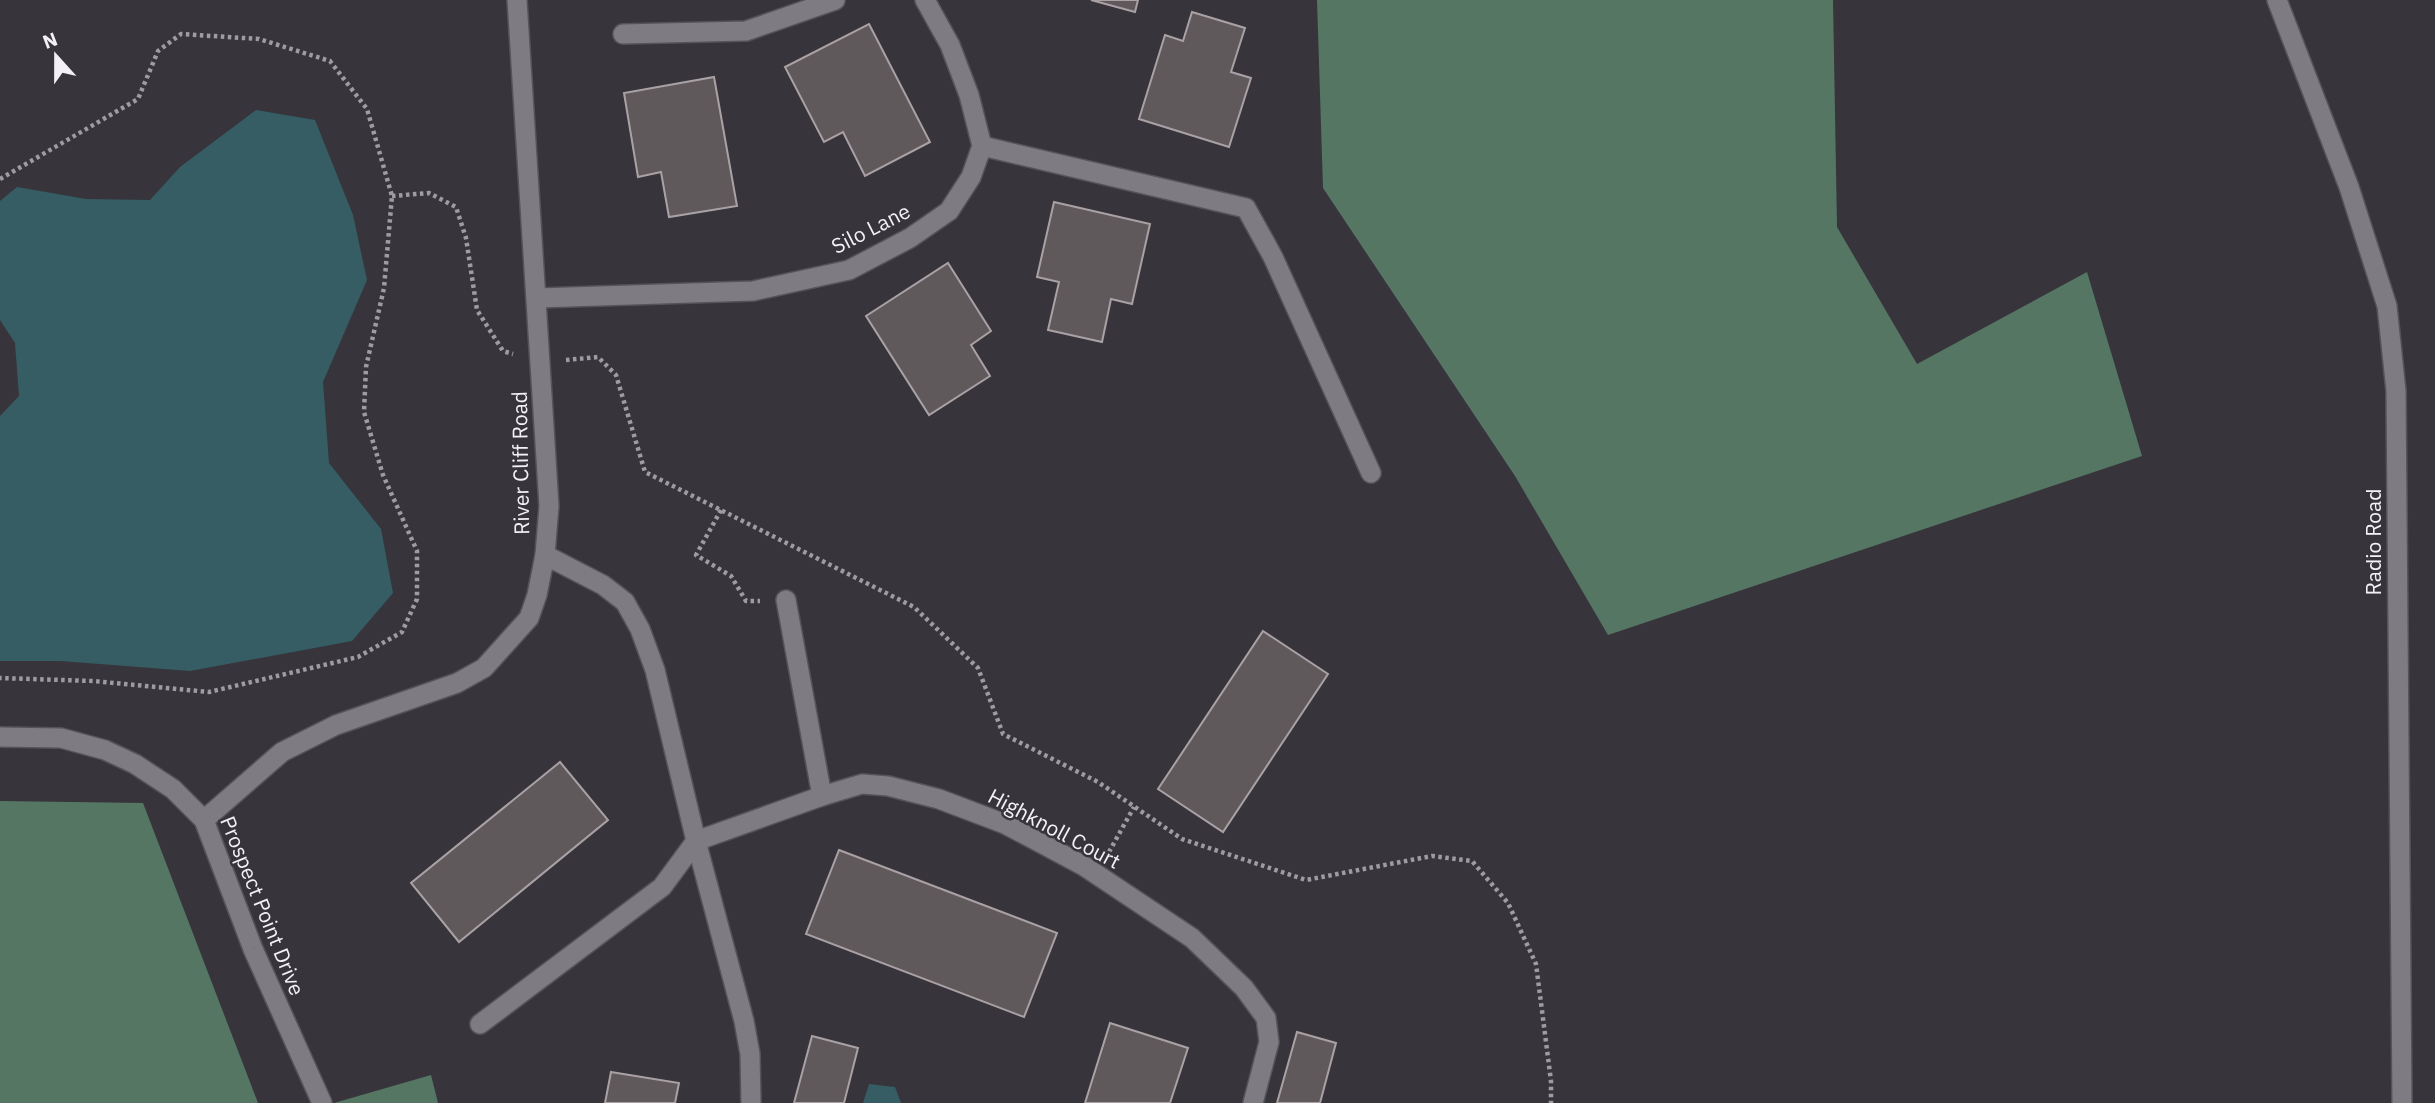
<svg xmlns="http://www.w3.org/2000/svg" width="2435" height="1103" viewBox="0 0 2435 1103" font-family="'IBM Plex Sans',sans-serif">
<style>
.forest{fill:#567664}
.water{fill:#355d63}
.building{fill:#60595b;stroke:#aaa1a4;stroke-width:2}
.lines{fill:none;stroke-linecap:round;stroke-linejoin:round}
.service-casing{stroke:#555359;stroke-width:22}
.minor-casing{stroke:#555359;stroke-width:22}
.path{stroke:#9e9ca1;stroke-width:4.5;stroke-dasharray:3.5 3.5;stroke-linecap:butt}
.service{stroke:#7e7c82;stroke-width:19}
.minor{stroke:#7e7c82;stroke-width:19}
.labels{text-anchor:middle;stroke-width:5;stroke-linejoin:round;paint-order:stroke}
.street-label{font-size:21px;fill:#f3f1f5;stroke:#37353b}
</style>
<rect width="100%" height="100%" fill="#37353b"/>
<!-- forest -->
<g class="forest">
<path d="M 1317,0 L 1833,0 L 1837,227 L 1917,364 L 2087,272 L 2142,456 L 1608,635 L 1515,476 L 1323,188 Z"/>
<path d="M 0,801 L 143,803 L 258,1103 L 0,1103 Z"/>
<path d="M 431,1075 L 438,1103 L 334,1103 Z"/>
</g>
<!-- water -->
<g class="water">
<path d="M 256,110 L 315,120 L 353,215 L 367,280 L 323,382 L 329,463 L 381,529 L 393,593 L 352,641 L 190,671 L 61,661 L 0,661 L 0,416 L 19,396 L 15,343 L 0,320 L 0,201 L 17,187 L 86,199 L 150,200 L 180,167 Z"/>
<path d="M 869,1084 L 895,1087 L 901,1103 L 863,1103 Z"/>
</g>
<!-- building -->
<g class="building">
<path d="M 1091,0 L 1138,0 L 1135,12 Z"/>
<path d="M 1192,12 L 1245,28 L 1231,72 L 1251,78 L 1229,147 L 1139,119 L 1165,35 L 1183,41 Z"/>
<path d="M 869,24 L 930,142 L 865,176 L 843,132 L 824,142 L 785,67 Z"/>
<path d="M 714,77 L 737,206 L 669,217 L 661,172 L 638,177 L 624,93 Z"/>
<path d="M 1054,202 L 1150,224 L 1132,304 L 1111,299 L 1102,342 L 1048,330 L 1059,282 L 1037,277 Z"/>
<path d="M 948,263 L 991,331 L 971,345 L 990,376 L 929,415 L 866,316 Z"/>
<path d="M 1263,631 L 1328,674 L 1223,832 L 1158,789 Z"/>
<path d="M 560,762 L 608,820 L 459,942 L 411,883 Z"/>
<path d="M 839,850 L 1057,933 L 1024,1017 L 806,934 Z"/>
<path d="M 1110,1023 L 1188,1048 L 1170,1103 L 1085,1103 Z"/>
<path d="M 1297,1032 L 1336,1043 L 1320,1103 L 1277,1103 Z"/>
<path d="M 812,1036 L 858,1048 L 844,1103 L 794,1103 Z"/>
<path d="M 611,1072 L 679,1083 L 675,1103 L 605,1103 Z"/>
</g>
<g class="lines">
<defs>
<g id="service">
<path d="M 2277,0 L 2349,187 L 2387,306 L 2396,391 L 2402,1103"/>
<path d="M 982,146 L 1246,208 L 1273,257 L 1371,473"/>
<path d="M 786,600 L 822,796"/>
<path d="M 480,1024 L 662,887 L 696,841"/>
</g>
<g id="minor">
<path d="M 623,34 L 746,31 L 835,0"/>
<path d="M 538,298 L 753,291 L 849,270 L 910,238 L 949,211 L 971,177 L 982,146 L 969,95 L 950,45 L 925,0"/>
<path d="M 545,555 L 603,585 L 625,602 L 640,629 L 655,670 L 696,841 L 744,1021 L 750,1054 L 751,1103"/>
<path d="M 0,737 L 61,738 L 105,750 L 135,764 L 173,789 L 204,820 L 253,949 L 322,1103"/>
<path d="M 204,820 L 282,752 L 336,725 L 457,683 L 484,668 L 529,618 L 537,595 L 545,555 L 549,506 L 517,0"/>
<path d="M 696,841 L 822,796 L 862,784 L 888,786 L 939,799 L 1005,824 L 1084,866 L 1192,938 L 1244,988 L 1266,1018 L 1269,1042 L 1253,1103"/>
</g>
</defs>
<!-- service casing -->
<use href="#service" class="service-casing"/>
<!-- minor casing -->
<use href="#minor" class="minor-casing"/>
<!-- path -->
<g class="path">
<path d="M 0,179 L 138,99 L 158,51 L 181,34 L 259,39 L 330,61 L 367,109 L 392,196 L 384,288 L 366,367 L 364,412 L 383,475 L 417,551 L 417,599 L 402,632 L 358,657 L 209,692 L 93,681 L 0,678"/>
<path d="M 392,196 L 429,193 L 456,207 L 466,238 L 477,310 L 503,351 L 513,354"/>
<path d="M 566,360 L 598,357 L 616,375 L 645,472 L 914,607 L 978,668 L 1003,734 L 1098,782 L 1182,839 L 1306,880 L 1432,856 L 1472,861 L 1508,903 L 1536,964 L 1551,1081 L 1551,1103"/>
<path d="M 721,510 L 696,555 L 731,576 L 746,601 L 760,601"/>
<path d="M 1109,852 L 1134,807"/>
</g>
<!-- service -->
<use href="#service" class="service"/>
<!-- minor -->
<use href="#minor" class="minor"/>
</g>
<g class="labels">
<!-- street labels -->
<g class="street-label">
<text transform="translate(871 229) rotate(-27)" y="7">Silo Lane</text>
<text transform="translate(521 463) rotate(-91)" y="7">River Cliff Road</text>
<text transform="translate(2374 542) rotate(-90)" y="7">Radio Road</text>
<text transform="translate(1054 829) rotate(28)" y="7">Highknoll Court</text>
<text transform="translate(262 906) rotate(68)" y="7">Prospect Point Drive</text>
</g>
</g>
<!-- north arrow -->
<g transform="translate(56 56) rotate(339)" stroke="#37353b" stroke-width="5" paint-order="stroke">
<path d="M0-5L12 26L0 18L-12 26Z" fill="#f3f1f5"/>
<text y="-10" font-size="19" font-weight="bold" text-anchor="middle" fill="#f3f1f5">N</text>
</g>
</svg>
